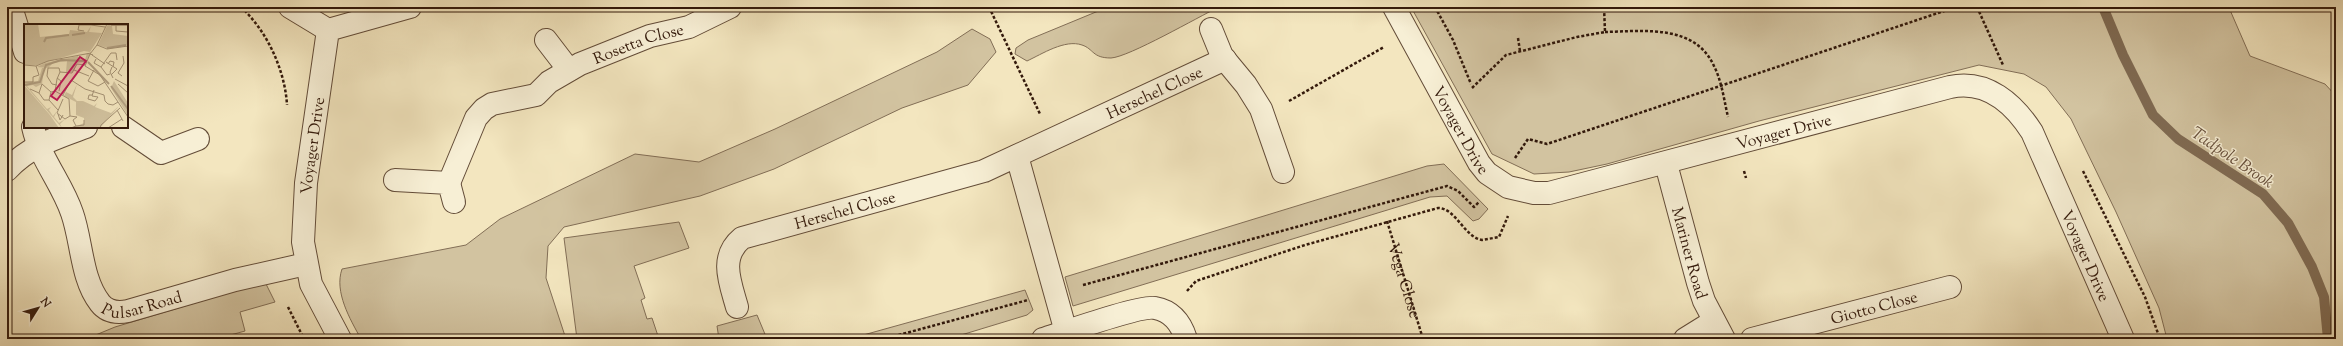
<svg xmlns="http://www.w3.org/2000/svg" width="2343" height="346" viewBox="0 0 2343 346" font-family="'Sorts Mill Goudy',serif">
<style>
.green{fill:#d2c3a0;stroke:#826e56}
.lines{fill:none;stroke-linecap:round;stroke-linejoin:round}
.stream{stroke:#7f6a52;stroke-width:10}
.minor-casing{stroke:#634c38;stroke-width:24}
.path{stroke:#33190b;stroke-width:2.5;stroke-dasharray:3 2;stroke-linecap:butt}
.minor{stroke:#f7efd5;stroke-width:22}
.labels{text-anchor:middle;stroke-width:3;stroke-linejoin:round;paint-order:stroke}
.street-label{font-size:16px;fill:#33190b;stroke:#f7efd5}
.water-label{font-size:17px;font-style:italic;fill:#664f3b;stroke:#f7efd5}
.inset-river{fill:none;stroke:#b2a082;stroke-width:2}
.inset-road{fill:none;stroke:#a69477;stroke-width:1}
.view{fill:#c2185b;fill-opacity:0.15;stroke:#c2185b;stroke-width:2}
.inset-edge{fill:none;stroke:#33190b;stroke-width:2}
</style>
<rect width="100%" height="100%" fill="#f3e6bf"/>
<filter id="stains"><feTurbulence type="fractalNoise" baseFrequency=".005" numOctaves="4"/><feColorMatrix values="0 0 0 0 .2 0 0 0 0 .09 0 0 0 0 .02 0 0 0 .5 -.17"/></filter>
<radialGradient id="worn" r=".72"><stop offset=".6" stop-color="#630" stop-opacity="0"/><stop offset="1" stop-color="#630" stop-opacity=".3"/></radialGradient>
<!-- green -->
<g class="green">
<path d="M 1108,7 L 1219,7 C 1198,17 1129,57 1111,58 C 1092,58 1094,49 1082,45 C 1065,39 1042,54 1027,61 L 1015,54 L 1016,48 L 1028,40 Z"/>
<path d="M 1411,7 L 2234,7 L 2230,10 L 2250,56 L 2325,84 L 2336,96 L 2336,339 L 2221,339 L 2186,336 L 2167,339 L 2159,308 L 2116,212 L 2071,119 L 2046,87 L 2024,74 L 1979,65 L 1759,121 L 1607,164 L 1569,172 L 1534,174 L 1492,154 Z"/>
<path d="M 972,29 L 990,39 L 996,52 L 968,85 L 902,108 L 774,169 L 700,196 L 564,227 L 548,246 L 546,278 L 566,339 L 361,339 C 350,319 334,292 342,269 L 466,245 L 500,219 L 635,154 L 699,162 L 775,129 L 937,52 Z"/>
<path d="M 1444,164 L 1488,209 L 1479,219 L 1473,221 L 1447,196 L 1430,197 L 1073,306 L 1065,277 L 1427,166 Z"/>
<path d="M 679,222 L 689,248 L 634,266 L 645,298 L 641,300 L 647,319 L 652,318 L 659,339 L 577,339 L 564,238 Z"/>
<path d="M 265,282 L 275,302 L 240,312 L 245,331 L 216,339 L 86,339 L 115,327 Z"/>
<path d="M 1025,290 L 1033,310 L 1027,315 L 948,339 L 849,339 Z"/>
<path d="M 757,315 L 767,339 L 719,339 L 717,326 Z"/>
</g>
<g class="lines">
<!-- stream -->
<path class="stream" d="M 2103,7 L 2123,55 L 2153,115 L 2178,139 L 2263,194 L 2288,223 L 2312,267 L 2324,297 L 2328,339"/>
<defs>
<g id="minor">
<path d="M 11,7 L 25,52"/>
<path d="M 290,7 L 328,30"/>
<path id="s2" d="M 1394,7 L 1479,163 L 1487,173 L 1508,187 L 1534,193 L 1549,193 L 1950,87 C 1987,79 2014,104 2032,132 L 2123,339"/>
<path d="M 1211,29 L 1222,56 L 1246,85 L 1261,109 L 1283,172"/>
<path d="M 546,40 L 569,70"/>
<path id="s3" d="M 33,127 C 40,159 62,183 72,213 C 82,241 81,279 100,303 C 107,312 118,313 128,311 L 235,280 L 306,264"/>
<path d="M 123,127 L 161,153 L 198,139"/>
<path d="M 1017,156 L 1066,332"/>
<path id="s4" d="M 1666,164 L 1698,283 L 1704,301 L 1724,339"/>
<path d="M 7,170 C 29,146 56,138 86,127"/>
<path d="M 395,180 L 449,183 L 454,202"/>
<path id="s5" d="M 449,183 L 476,118 L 484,109 L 492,104 L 536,95 L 549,82 L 580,64 L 650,36 L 689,27 L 730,7"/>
<path id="s6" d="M 737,307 C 730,282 719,257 742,238 L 984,171 L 1225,59"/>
<path id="s7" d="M 340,339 L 311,284 L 303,242 L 306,183 L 328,30 L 410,7"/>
<path d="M 1043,339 C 1062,333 1141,305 1155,308 C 1172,311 1181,323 1186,339"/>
<path d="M 1685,339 L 1714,321"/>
<path id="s8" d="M 1752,339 L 1950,287"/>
</g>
</defs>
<!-- minor casing -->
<use href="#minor" class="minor-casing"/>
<!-- path -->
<g class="path">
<path d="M 241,7 C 267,31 285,70 287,105"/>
<path d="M 989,7 L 1040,114"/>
<path d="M 1435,7 L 1453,40 L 1471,84"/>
<path d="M 1977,7 L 2003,65"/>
<path d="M 1605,32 C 1644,31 1695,24 1714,66 C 1722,82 1724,100 1728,117"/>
<path d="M 1518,38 L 1520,51"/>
<path d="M 1472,88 L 1506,55 L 1577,37 L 1605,32 L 1604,7"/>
<path d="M 1289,101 L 1384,47"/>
<path d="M 1515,158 L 1528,139 L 1547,144 L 1956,7"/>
<path d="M 1744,171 L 1746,178"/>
<path d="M 2083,171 L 2145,297 L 2160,339"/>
<path id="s1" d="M 1387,221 L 1423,339"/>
<path d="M 1083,285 L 1447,186 L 1458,191 L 1474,207 L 1479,202"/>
<path d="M 1187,291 L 1196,281 L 1305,245 L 1438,208 C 1456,208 1464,237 1482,240 L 1499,237 L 1508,216"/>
<path d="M 288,307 L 304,339"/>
<path d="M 884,339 L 1028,300"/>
</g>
<!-- minor -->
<use href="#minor" class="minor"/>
</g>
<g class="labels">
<!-- street labels -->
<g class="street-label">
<text dy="6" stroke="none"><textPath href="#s5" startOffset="253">Rosetta Close</textPath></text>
<text dy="6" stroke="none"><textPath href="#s6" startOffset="513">Herschel Close</textPath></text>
<text dy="6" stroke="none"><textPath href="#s2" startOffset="140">Voyager Drive</textPath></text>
<text dy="6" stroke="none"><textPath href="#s2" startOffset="500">Voyager Drive</textPath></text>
<text dy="6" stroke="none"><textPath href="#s7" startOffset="202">Voyager Drive</textPath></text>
<text dy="6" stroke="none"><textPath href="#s6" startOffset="181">Herschel Close</textPath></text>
<text dy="6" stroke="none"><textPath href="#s4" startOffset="92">Mariner Road</textPath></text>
<text dy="6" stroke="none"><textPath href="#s2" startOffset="907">Voyager Drive</textPath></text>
<text dy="6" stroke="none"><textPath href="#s1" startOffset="62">Vega Close</textPath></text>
<text dy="6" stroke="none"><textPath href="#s3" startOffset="235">Pulsar Road</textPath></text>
<text dy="6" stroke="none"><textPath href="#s8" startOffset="126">Giotto Close</textPath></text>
</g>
<!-- water labels -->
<g class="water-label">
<text transform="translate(2233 157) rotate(34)" y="6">Tadpole Brook</text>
</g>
</g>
<!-- overview -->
<g transform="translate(24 24)">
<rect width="104" height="104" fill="#f3e6bf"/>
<path d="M 0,0 L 14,0 L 16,13 L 45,10 L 46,6 L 63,8 L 67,2 L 65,8 L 78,9 L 66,28 L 60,27 L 13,41 L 0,41 ZM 84,0 L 92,1 L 88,2 L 89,10 L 104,12 L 104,21 L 83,24 L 74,21 ZM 63,29 L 66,30 L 62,38 L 53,39 L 49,48 L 42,48 L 43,37 L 29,39 L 24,44 L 13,43 L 21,39 L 54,32 L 55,35 L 61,36 ZM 18,44 L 20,44 L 18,60 L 12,63 L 9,61 L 3,62 L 23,85 L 27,83 L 25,86 L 29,92 L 33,87 L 30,93 L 35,99 L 41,95 L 36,100 L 38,104 L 0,60 L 0,58 L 14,57 ZM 90,57 L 104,79 L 104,92 L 87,64 ZM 53,60 L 49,73 L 53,77 L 59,77 L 64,67 L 59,77 L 70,82 L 73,79 L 71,83 L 87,89 L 95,82 L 76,104 L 48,104 L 60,99 L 60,94 L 52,91 L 52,78 L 40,72 L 42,68 L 48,71 ZM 0,61 L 26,91 L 35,104 L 2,104 L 0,101 Z" fill="#d2c3a0"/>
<path class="inset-river" d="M 87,1 L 104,1M 48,11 L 61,9M 20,18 L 22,14 L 45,11M 83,24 L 102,21M 64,38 L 85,60M 1,61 L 16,58 L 22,41 L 37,36 L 61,37M 87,62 L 104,85"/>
<path class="inset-road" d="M 92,0 L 92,7 L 104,8M 67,1 L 81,3M 60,7 L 54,6 L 55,1 L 67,1M 73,21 L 83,25 L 104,22M 66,30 L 61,42 L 76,51 L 104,93M 68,31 L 81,40M 69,31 L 66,30 L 73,21 L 83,0M 72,35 L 70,39 L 77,43 L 87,29 L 92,29 L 93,36M 82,38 L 93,45 L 87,51M 84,40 L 86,37 L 90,38 L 89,43M 0,41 L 12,42 L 24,37 L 67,29M 77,43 L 83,51 L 86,50M 88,43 L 86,48 L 89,54M 50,46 L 65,52M 70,46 L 64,57 L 74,62 L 81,58M 98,52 L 94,49 L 100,39 L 99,32M 33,54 L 37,57 L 35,67M 91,55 L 104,62M 0,58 L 9,58 L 9,53 L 15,51 L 12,42M 94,60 L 104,69M 33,61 L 28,60 L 23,52 L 24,44 L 35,44 L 36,48M 6,65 L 15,69 L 20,76 L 25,76M 31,67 L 27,68 L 25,76 L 34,86M 15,69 L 18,60 L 27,68M 39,71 L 47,56 L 61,65 L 80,71M 68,71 L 65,71 L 64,75 L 71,77 L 74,73 L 68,72 L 70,66M 80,71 L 81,77 L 84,80 L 89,81 L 94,78M 39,75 L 33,89 L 41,95 L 46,92M 93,86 L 99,97M 34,90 L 36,96 L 39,91M 52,102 L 60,101 L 60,96M 47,104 L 52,102 L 49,96 L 53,93 L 46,92 L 45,75 L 31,67 L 33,55 L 36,48 L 48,49 L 53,40 L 61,41M 76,104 L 77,101 L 96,84M 84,104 L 98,95"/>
<path class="view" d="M 56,33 L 62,37 L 33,76 L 27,72 Z"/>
<rect width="104" height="104" class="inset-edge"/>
</g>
<!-- margin -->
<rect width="2343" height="346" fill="none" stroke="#f3e6bf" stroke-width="24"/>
<rect x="8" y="8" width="2327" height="330" fill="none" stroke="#33190b" stroke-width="2"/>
<rect x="12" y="12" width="2319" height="322" fill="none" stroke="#33190b"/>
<!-- north arrow -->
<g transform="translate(38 308) rotate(53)" stroke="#f7efd5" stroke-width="3" paint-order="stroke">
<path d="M0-3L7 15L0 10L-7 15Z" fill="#33190b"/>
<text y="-6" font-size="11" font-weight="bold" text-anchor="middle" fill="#33190b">N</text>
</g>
<rect width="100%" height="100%" filter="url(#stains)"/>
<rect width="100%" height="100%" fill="url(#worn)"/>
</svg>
